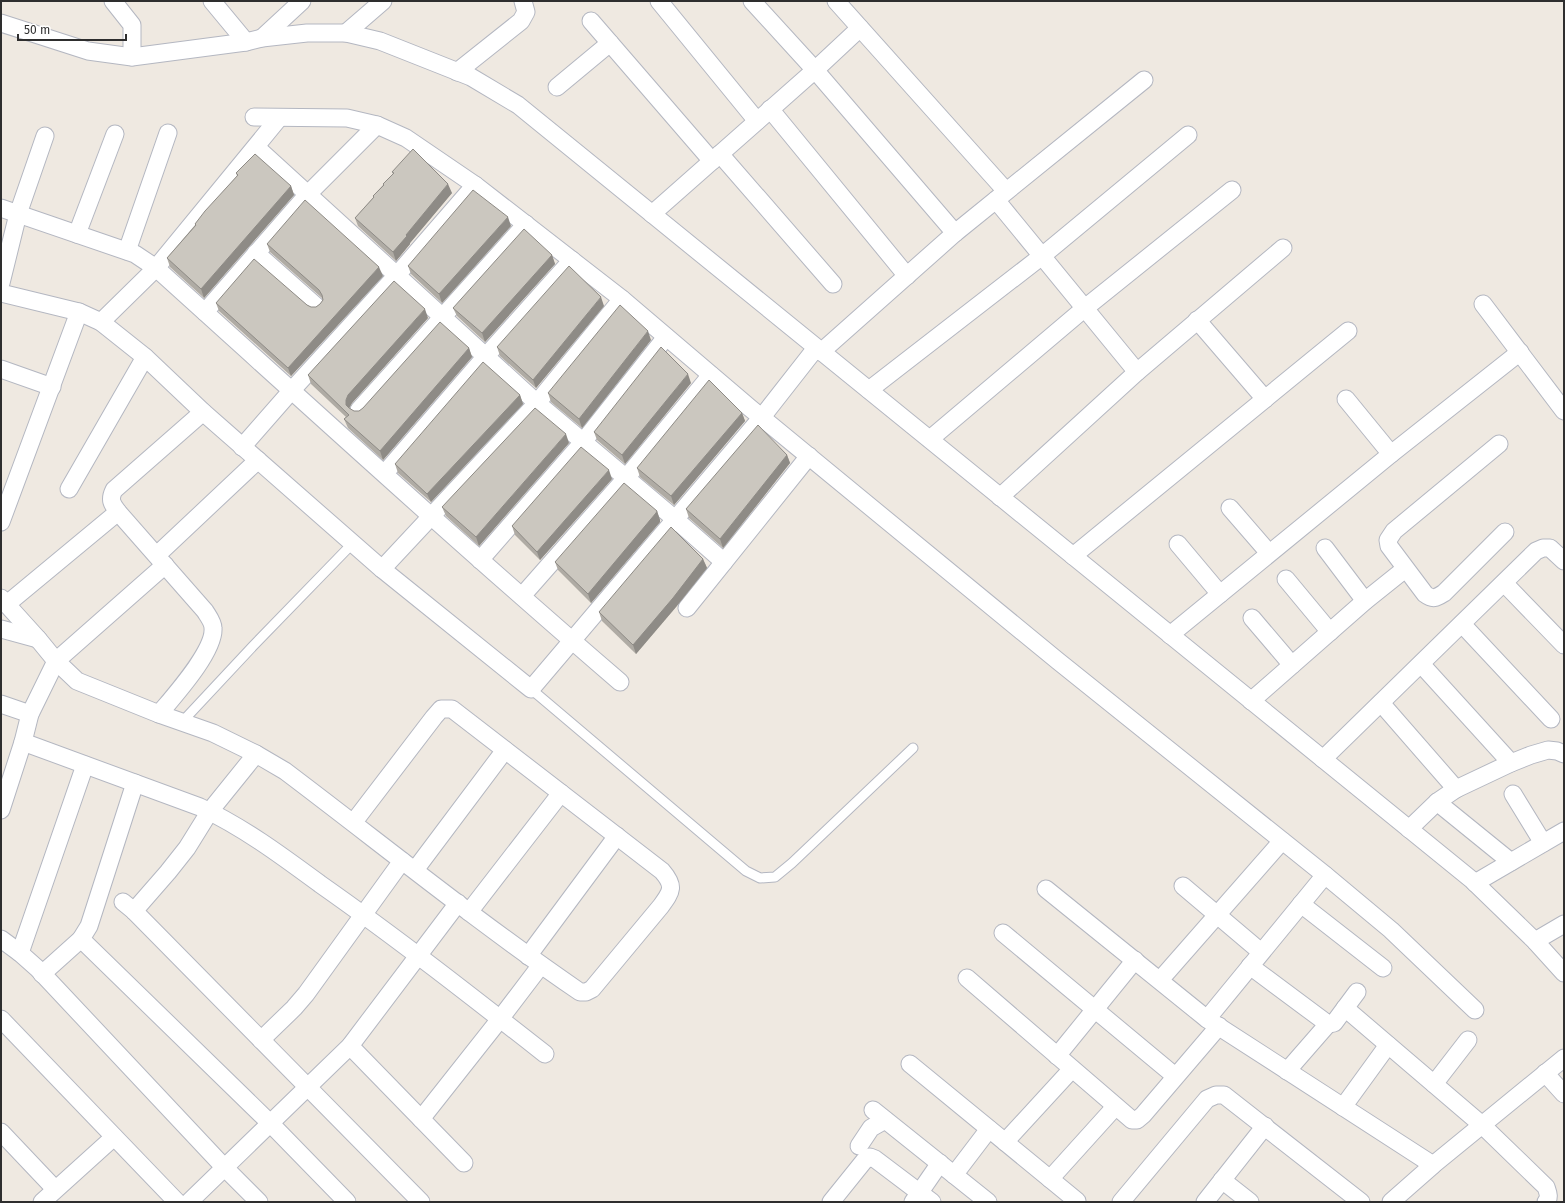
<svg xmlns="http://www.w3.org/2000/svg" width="1565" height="1203" viewBox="0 0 1565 1203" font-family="'Fira Sans',sans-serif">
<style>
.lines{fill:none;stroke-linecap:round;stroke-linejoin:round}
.lane-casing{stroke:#b4b7c1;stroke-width:11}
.street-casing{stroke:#b4b7c1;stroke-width:19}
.lane{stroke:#fff;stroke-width:9}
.street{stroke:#fff;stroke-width:17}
.wall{fill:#afaba4}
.shaded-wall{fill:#8e8b86}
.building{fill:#cbc7bf;stroke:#8e8b86}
</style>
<rect width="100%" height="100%" fill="#efe9e1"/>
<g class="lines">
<defs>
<g id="lane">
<path d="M 531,689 L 746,871 L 760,878 L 775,877 L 792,863 L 913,748"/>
<path d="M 182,722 L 253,646 L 353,543"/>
</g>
<g id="street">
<path d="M 113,1 L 132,25 L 132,57"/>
<path d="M 212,1 L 246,42"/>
<path d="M 659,1 L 757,121"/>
<path d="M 752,1 L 815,70 L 955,233"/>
<path d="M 836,1 L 1006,191"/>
<path d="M 591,21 L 712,161"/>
<path d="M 1,23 L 88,51 L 132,57 L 246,42 L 262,38 L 307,33 L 346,33 L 380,41 L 471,77 L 518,105 L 1472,880 L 1535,941 L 1564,973"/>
<path d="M 346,33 L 383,1"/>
<path d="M 262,38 L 302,1"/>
<path d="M 457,72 L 521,21 L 526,12 L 523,1"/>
<path d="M 557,87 L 610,43"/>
<path d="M 770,109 L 907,276"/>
<path d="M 254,117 L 347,118 L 377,125 L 406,138 L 475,185 L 622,299 L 750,408 L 1058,661 L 1325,875 L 1391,930 L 1475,1010"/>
<path d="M 256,147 L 537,403 L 675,519 L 724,562"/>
<path d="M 720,154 L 833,284"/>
<path d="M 996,200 L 1137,372"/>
<path d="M 1,208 L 135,254 L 156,268 C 310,407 463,547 620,682"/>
<path d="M 652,214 L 815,70 L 860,28"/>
<path d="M 77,234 L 115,134"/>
<path d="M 127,251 L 168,133"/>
<path d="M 256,253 L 316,306"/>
<path d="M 1,283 L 18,214 L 45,136"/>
<path d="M 1,293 L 79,312 L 101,322 L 145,357 L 203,412 L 382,569 L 531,689 L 762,417 L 816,348"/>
<path d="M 1483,304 L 1564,411"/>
<path d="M 205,312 L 308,194 L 377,125"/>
<path d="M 1197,320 L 1265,399"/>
<path d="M 101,322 L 156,268 L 279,118"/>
<path d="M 821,352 L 955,233 L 1144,80"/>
<path d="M 1,369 L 52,387"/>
<path d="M 869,390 L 1042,256 L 1188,135"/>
<path d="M 1346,399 L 1391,454"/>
<path d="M 359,410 L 526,224"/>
<path d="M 930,439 L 1085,308 L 1232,190"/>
<path d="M 1499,444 L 1394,531 L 1388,540 L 1389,546 L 1425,594 C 1433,600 1436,598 1444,593 L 1505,532"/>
<path d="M 242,447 L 292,390 L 397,275 L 475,185"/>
<path d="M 385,473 L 486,356 L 572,260"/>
<path d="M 69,489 L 145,357"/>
<path d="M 1000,497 L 1137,372 L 1283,248"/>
<path d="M 1230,508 L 1269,553"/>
<path d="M 1,522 L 79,312"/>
<path d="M 1178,544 L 1220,594"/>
<path d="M 1325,548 L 1365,601"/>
<path d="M 157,555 L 258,460"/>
<path d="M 1073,556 L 1348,331"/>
<path d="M 480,560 L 583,442 L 666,337"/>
<path d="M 382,569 L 537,403 L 622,299"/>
<path d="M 1286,579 L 1330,632"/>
<path d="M 1504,583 L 1564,645"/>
<path d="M 522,596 L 626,478 L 711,375"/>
<path d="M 1,598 L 38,639 L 56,661 L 77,681 L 159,714 L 213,733 L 256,754 L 285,771 C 383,845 479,923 580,992 L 586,992 L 592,989 L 661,906 C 672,891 675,886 662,871 L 452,709 L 441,709 L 434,717 L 353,823"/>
<path d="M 7,604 L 118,512"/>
<path d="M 687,608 L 809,456"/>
<path d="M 1252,618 L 1292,665"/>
<path d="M 1462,624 L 1551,719"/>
<path d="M 1,629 L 38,639"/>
<path d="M 1170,635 L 1391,454 L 1520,352"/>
<path d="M 1421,664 L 1511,763"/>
<path d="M 1251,701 L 1365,601 L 1405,569"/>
<path d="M 1381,703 L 1456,789"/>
<path d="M 1,704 L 30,714"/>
<path d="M 159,714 C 174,696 215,651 213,628 C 213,622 208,616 205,611 L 118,512 C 112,504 109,500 114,490 L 203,412"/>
<path d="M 23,742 L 200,807 C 243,827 282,856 320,884 C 397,938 471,996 545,1054"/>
<path d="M 1323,759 L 1536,551 L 1543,548 L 1550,548 L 1564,561"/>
<path d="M 1513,794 L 1543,843"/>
<path d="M 1437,802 L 1511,862"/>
<path d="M 1,810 L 23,742 L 30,714 L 56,661 L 165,565"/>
<path d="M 1409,829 L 1437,802 L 1456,789 L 1511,763 L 1531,755 L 1548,750 L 1557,751 L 1564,754"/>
<path d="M 415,870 L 505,750"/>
<path d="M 1475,883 L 1564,831"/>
<path d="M 1183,886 L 1261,952"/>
<path d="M 1046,889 L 1207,1019 L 1433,1165"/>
<path d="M 123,902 L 134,911 L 421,1202"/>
<path d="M 1301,904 L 1383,968"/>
<path d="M 134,911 L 168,872 L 187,848 L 210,811 L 256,754"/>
<path d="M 469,912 L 561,793"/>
<path d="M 1003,933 L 1175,1076"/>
<path d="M 1,939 L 20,953 L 38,969 L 224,1167 L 259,1202"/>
<path d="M 81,939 L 270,1123 L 347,1202"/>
<path d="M 1535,941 L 1564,924"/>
<path d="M 20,953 L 85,765"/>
<path d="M 528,956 L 617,836"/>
<path d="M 1250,966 L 1328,1024 L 1334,1023 L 1357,992"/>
<path d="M 42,974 L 81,939 L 89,926 L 135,783"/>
<path d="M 967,978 L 1132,1120 L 1137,1120 L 1143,1115 L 1219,1026"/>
<path d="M 1160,980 L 1282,841"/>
<path d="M 1345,1008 L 1482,1125 L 1546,1187 C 1548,1193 1550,1197 1546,1202"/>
<path d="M 1,1019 L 177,1202"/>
<path d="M 1207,1019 L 1325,875"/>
<path d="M 261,1040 L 294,1008 L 306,994 L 402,861"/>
<path d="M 350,1046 L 464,1163"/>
<path d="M 1057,1056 L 1135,960"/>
<path d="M 910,1064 L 1077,1201"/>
<path d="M 1287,1071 L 1328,1024"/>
<path d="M 1545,1073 L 1564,1094"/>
<path d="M 1434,1084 L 1468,1040"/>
<path d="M 1343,1107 L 1388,1045"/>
<path d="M 873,1110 L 988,1202"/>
<path d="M 421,1119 L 500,1019 L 541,965"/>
<path d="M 1,1132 L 55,1189"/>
<path d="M 1005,1142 L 1072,1069"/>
<path d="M 859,1146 L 871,1128 L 885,1120"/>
<path d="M 954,1175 L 989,1129"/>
<path d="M 1050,1179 L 1115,1107"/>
<path d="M 1222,1180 L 1250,1202"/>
<path d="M 42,1202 L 114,1137"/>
<path d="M 189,1202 L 350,1046 L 458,903"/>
<path d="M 831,1202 L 864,1161 L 870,1157 L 875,1159 L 932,1202"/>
<path d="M 913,1202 L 940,1163"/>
<path d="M 1121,1202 L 1207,1099 L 1216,1095 L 1224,1095 L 1361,1202"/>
<path d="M 1205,1202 L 1265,1126"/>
<path d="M 1391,1202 L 1433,1165 L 1564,1058"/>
</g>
</defs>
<!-- lane casing -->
<use href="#lane" class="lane-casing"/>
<!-- street casing -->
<use href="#street" class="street-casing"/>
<!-- lane -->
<use href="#lane" class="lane"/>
<!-- street -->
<use href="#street" class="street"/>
</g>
<!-- wall -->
<g class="wall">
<path d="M 392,172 L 452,193 L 410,243 L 410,244 L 396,261 L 358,226 L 355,218 L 373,198 L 373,196 L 383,185 L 383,184 L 393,174 Z"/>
<path d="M 236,173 L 291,186 L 294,195 L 204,298 L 170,267 L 167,258 L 195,225 L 195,224 L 237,176 Z"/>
<path d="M 511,226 L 442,303 L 411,274 L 408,266 Z"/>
<path d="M 267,244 L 383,276 L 291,376 L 219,311 L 216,303 L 307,305 L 311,307 L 316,307 L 320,304 L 323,300 L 322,298 L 270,252 Z"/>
<path d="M 552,255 L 555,264 L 485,342 L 457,316 L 453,308 Z"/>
<path d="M 604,306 L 536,388 L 500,356 L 497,347 Z"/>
<path d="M 428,318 L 352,403 L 349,409 L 354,411 L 359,411 L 469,348 L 472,357 L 383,460 L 348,428 L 344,419 L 346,417 L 311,384 L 308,375 Z"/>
<path d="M 651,340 L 582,428 L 551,402 L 548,393 Z"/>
<path d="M 691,383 L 625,464 L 597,440 L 594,432 Z"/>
<path d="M 520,395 L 523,404 L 431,502 L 398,473 L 395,464 Z"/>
<path d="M 742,413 L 745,421 L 674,505 L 640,477 L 637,468 Z"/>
<path d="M 569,443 L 479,546 L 446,516 L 442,507 Z"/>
<path d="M 787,455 L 790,463 L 723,548 L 689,518 L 686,509 Z"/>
<path d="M 612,479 L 540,560 L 515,535 L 512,526 Z"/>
<path d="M 657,511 L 660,520 L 660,522 L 591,603 L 558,570 L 555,562 Z"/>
<path d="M 703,559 L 707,568 L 676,607 L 636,654 L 602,621 L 599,612 Z"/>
</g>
<!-- shaded-wall -->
<g class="shaded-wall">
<path d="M 448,184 L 452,193 L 410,243 L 410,244 L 396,261 L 393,252 L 406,235 Z"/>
<path d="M 291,186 L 294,195 L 204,298 L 201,289 Z"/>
<path d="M 508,217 L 511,226 L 442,303 L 439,294 Z"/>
<path d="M 552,255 L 555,264 L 485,342 L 482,333 Z"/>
<path d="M 379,267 L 383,276 L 291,376 L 288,368 Z"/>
<path d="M 601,297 L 604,306 L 536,388 L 533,380 Z"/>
<path d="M 425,309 L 428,318 L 352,403 L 349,408 L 346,405 L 346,400 L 348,395 Z"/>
<path d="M 648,331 L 651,340 L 582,428 L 579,419 Z"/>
<path d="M 469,348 L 472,357 L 383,460 L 380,451 Z"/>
<path d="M 688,374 L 691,383 L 625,464 L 622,455 Z"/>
<path d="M 520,395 L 523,404 L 431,502 L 427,494 Z"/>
<path d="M 742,413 L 745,421 L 674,505 L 671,496 Z"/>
<path d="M 566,434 L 569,443 L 479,546 L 476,537 Z"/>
<path d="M 787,455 L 790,463 L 723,548 L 720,539 Z"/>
<path d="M 609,470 L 612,479 L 540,560 L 537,552 Z"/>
<path d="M 657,511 L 660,520 L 660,522 L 591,603 L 588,594 Z"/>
<path d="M 703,559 L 707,568 L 676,607 L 636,654 L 633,645 Z"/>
</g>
<!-- building -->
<g class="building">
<path d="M 413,149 L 448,184 L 406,235 L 407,236 L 393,252 L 355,218 L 374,197 L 373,196 L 384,185 L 383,184 L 394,173 L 392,172 Z"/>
<path d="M 255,154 L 291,186 L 201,289 L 167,258 L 196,225 L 195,224 L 205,211 L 238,175 L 236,173 Z"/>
<path d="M 473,190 L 508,217 L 439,294 L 408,266 Z"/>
<path d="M 305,200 L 379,267 L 288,368 L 216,303 L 254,259 L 307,305 L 311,307 L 316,307 L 320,304 L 323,300 L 322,295 L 319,290 L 267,244 Z"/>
<path d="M 524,229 L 552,255 L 482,333 L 453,308 Z"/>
<path d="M 569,266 L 601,297 L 533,380 L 497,347 Z"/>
<path d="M 394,281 L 425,309 L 348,395 L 346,400 L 346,405 L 349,408 L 354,411 L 359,411 L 363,408 L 440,322 L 469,348 L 380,451 L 344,419 L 349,415 L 308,375 Z"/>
<path d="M 620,305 L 648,331 L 579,419 L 548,393 Z"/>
<path d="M 661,347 L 688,374 L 622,455 L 594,432 Z"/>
<path d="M 483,362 L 520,395 L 427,494 L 395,464 Z"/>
<path d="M 709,380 L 742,413 L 671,496 L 637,468 Z"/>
<path d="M 535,408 L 566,434 L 476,537 L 442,507 Z"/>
<path d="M 758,425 L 787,455 L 720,539 L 686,509 Z"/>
<path d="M 581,447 L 609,470 L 537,552 L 512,526 Z"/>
<path d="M 624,483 L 657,511 L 656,513 L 588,594 L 555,562 Z"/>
<path d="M 671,527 L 703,559 L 673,598 L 633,645 L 599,612 Z"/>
</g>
<!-- border -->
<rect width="1565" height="1203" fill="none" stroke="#2e2e2e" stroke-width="4"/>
<!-- scale -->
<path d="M18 34v6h108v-6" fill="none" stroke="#2e2e2e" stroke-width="2"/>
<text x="24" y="34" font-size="12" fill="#2e2e2e" stroke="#ffffff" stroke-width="3" paint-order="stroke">50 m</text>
</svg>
